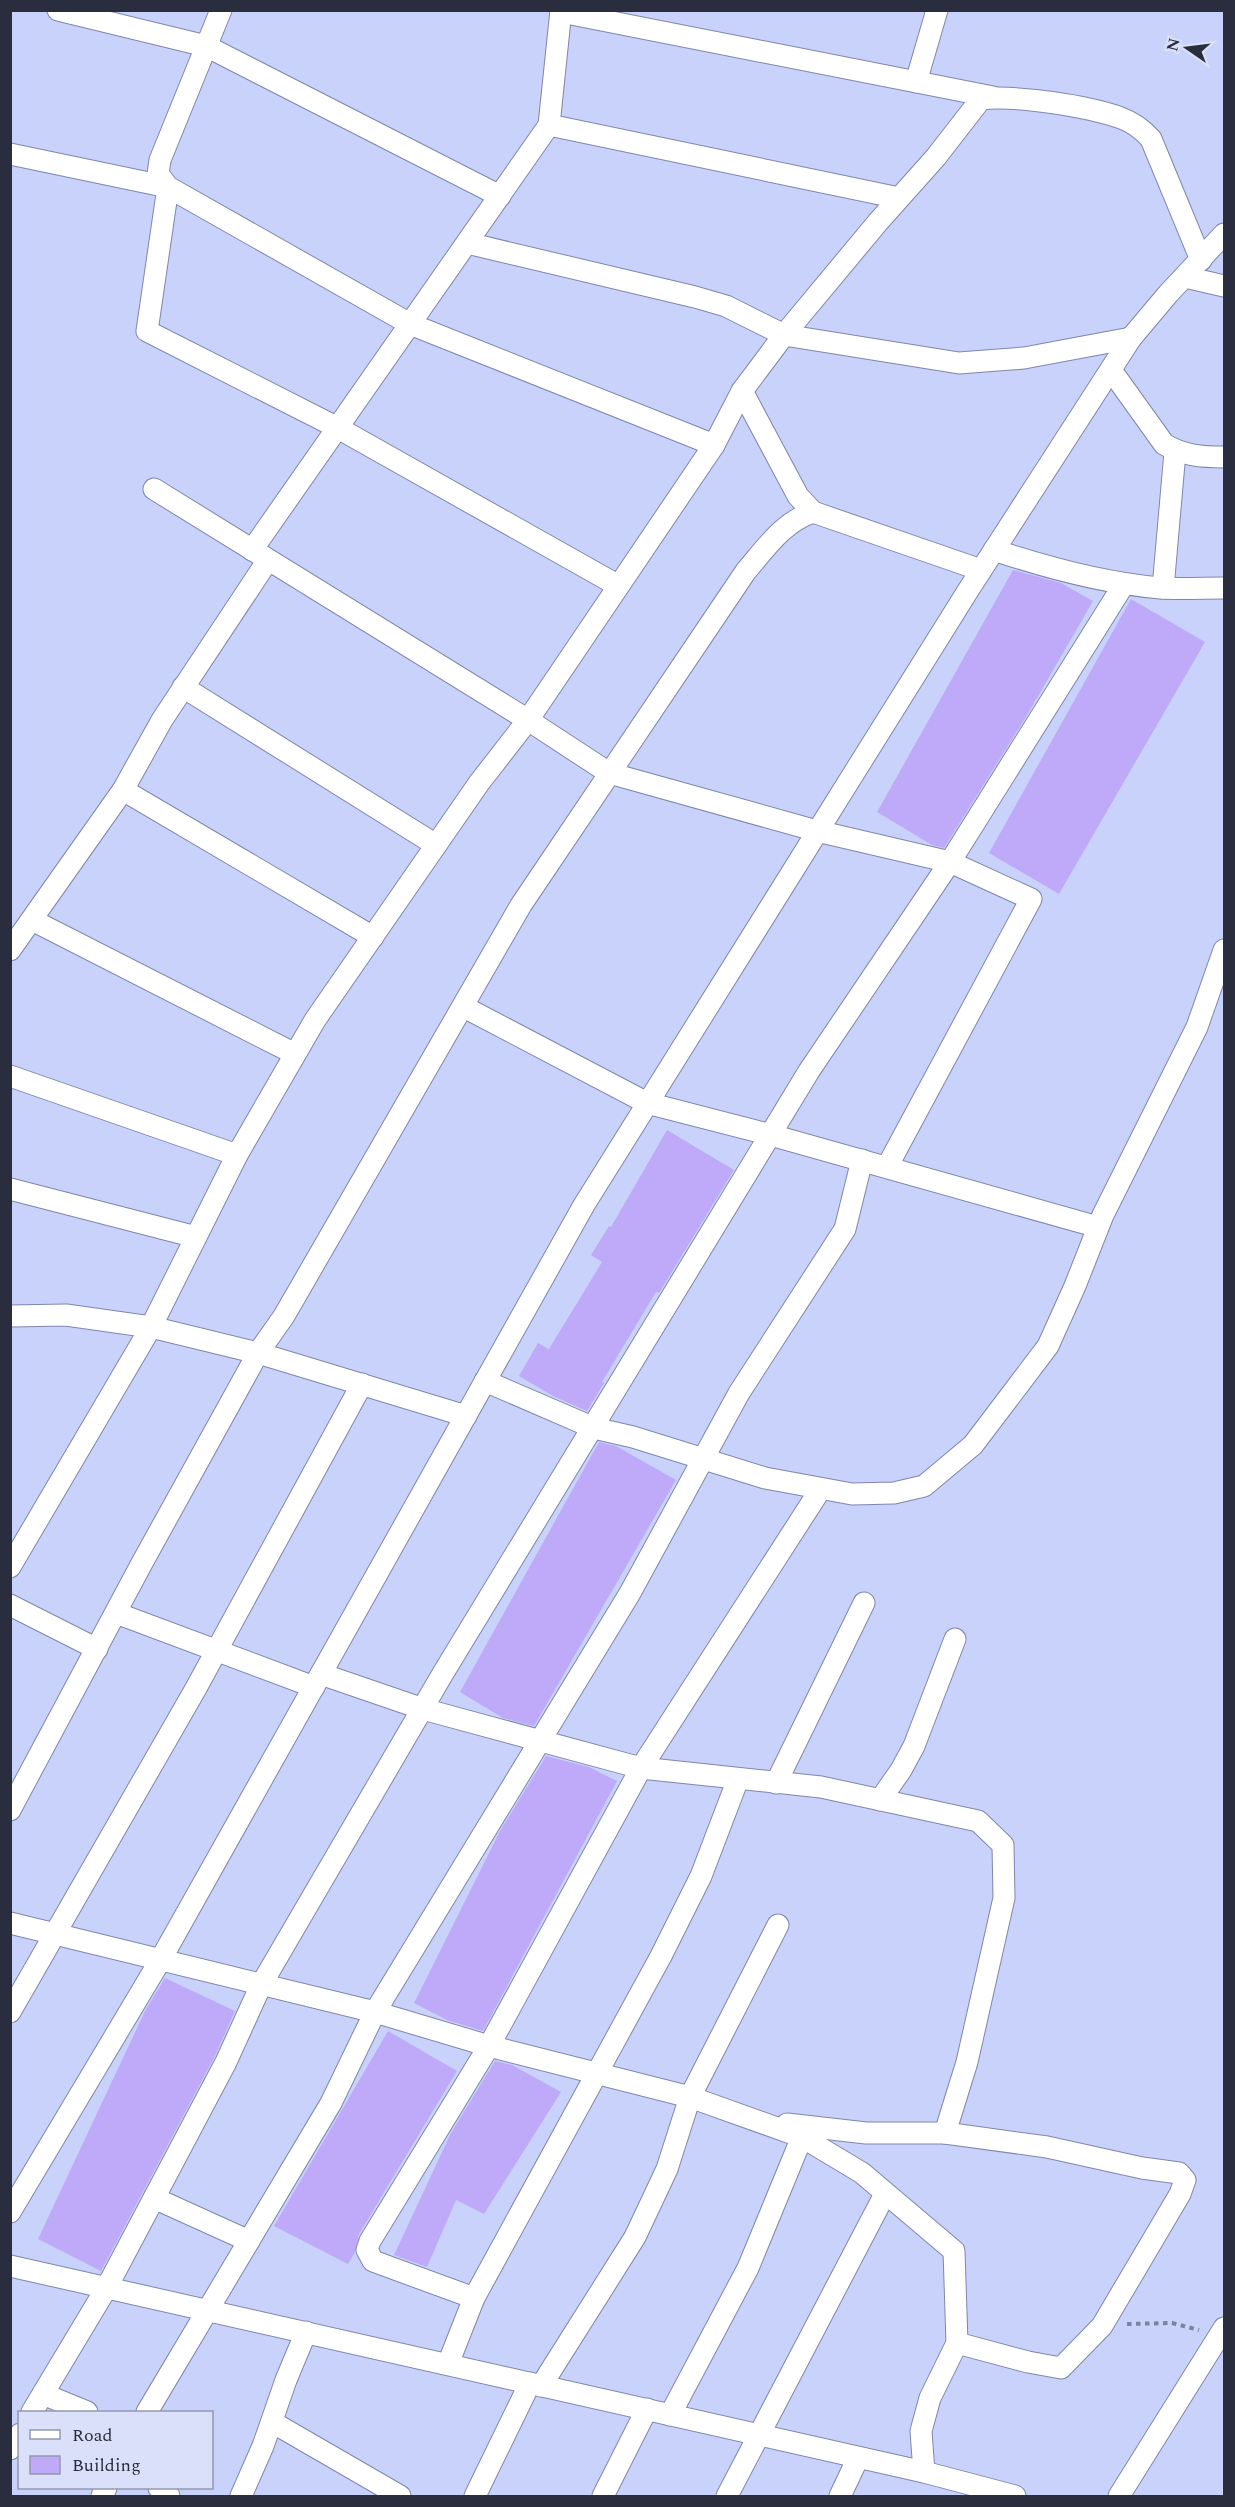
<svg xmlns="http://www.w3.org/2000/svg" width="1235" height="2507" viewBox="0 0 1235 2507" font-family="Spectral,serif">
<style>
.building{fill:#beaaf9}
.lines{fill:none;stroke-linecap:round;stroke-linejoin:round}
.street-casing{stroke:#7e87ad;stroke-width:23}
.path{stroke:#7b829f;stroke-width:4;stroke-dasharray:4.5 4.5;stroke-linecap:butt}
.street{stroke:#fff;stroke-width:21}
</style>
<rect width="100%" height="100%" fill="#c8d2fb"/>
<!-- building -->
<g class="building">
<path d="M 1013,570 L 1061,583 L 1093,601 L 1026,717 L 944,848 L 932,845 L 877,812 Z"/>
<path d="M 1131,599 L 1205,642 L 1059,894 L 989,853 Z"/>
<path d="M 667,1130 L 734,1170 L 659,1293 L 656,1292 L 602,1382 L 604,1383 L 587,1411 L 553,1396 L 519,1376 L 538,1343 L 549,1349 L 602,1262 L 591,1255 L 609,1226 L 611,1227 Z"/>
<path d="M 599,1442 L 616,1446 L 676,1480 L 534,1726 L 503,1718 L 460,1692 Z"/>
<path d="M 546,1756 L 589,1767 L 617,1781 L 483,2031 L 447,2020 L 414,2003 L 500,1831 Z"/>
<path d="M 165,1978 L 235,2011 L 215,2056 L 101,2271 L 38,2239 L 145,2011 Z"/>
<path d="M 388,2031 L 457,2071 L 359,2234 L 355,2252 L 348,2264 L 274,2226 Z"/>
<path d="M 495,2061 L 512,2065 L 561,2092 L 484,2214 L 456,2200 L 427,2267 L 394,2255 L 451,2133 Z"/>
</g>
<g class="lines">
<defs>
<g id="street">
<path d="M 58,10 L 206,46 L 500,196"/>
<path d="M 221,10 L 160,160 L 158,174 L 168,187 L 410,324 L 714,445"/>
<path d="M 561,12 L 993,97"/>
<path d="M 916,82 L 937,10"/>
<path d="M 549,125 L 899,198"/>
<path d="M 10,154 L 168,187 L 147,331 L 338,428 L 617,585"/>
<path d="M 467,243 L 695,297 L 726,306 L 784,335 L 959,363 L 1024,358 L 1131,338"/>
<path d="M 1185,277 L 1224,286"/>
<path d="M 1111,370 L 1164,444 C 1183,456 1203,457 1224,457"/>
<path d="M 742,391 L 798,496 L 813,512 L 981,570"/>
<path d="M 154,489 L 528,720 L 609,773 L 817,831 L 950,862 L 1031,899 L 887,1167"/>
<path d="M 252,550 L 549,125 L 561,10"/>
<path d="M 994,550 C 1048,568 1103,583 1160,588 C 1181,589 1203,588 1224,588"/>
<path d="M 1163,588 L 1175,452"/>
<path d="M 183,687 L 436,845"/>
<path d="M 123,790 L 373,937"/>
<path d="M 32,920 L 295,1054"/>
<path d="M 10,950 L 123,790 L 162,720 L 268,560"/>
<path d="M 464,1007 L 647,1103 L 771,1135 L 1098,1227"/>
<path d="M 10,1076 L 237,1155"/>
<path d="M 10,1189 L 196,1237"/>
<path d="M 10,1316 L 66,1315 L 151,1327 L 258,1353 L 466,1416"/>
<path d="M 485,1381 L 594,1428 L 633,1437 L 765,1478 L 852,1494 L 894,1493 L 924,1486 L 973,1445 L 1048,1346 L 1075,1286 L 1103,1215 L 1197,1027 L 1224,950"/>
<path d="M 10,1567 L 151,1327 L 237,1155 L 315,1020 L 479,783 L 528,720 L 714,445 L 742,391 L 784,335 L 878,222 L 936,157 L 981,99 C 1016,95 1088,106 1121,118 C 1132,122 1143,130 1151,139 L 1201,260"/>
<path d="M 10,1605 L 97,1649"/>
<path d="M 116,1613 L 314,1687"/>
<path d="M 321,1674 L 423,1709 L 641,1768 L 821,1787 L 978,1821 L 1003,1845 L 1004,1898 L 967,2062 L 945,2133 L 866,2133 L 787,2124"/>
<path d="M 776,1783 L 864,1603"/>
<path d="M 880,1800 L 901,1770 L 914,1746 L 955,1639"/>
<path d="M 10,1810 L 142,1563 L 258,1353 L 284,1316 L 521,905 L 746,571 C 766,548 783,522 813,512"/>
<path d="M 10,1923 L 375,2012 L 489,2046 L 690,2097 L 802,2137 L 862,2173 L 954,2251 L 957,2343 L 930,2398 L 921,2431 L 924,2472"/>
<path d="M 10,2012 L 195,1690 L 362,1384"/>
<path d="M 945,2133 L 1047,2147 L 1142,2168 L 1179,2173 L 1185,2180 L 1180,2194 L 1102,2326 L 1061,2368 L 1028,2362 L 957,2343"/>
<path d="M 154,2198 L 249,2241"/>
<path d="M 10,2212 L 161,1959 L 584,1205 L 969,589 L 1131,338 L 1168,294 L 1224,234"/>
<path d="M 10,2266 L 924,2472 L 1015,2496"/>
<path d="M 474,2298 L 373,2261 L 367,2250 L 370,2241 L 489,2046 L 641,1768 L 820,1490"/>
<path d="M 448,2364 L 474,2298 L 661,1956 L 701,1876 L 738,1779"/>
<path d="M 541,2386 L 635,2237 L 667,2169 L 690,2097 L 778,1925"/>
<path d="M 43,2394 L 87,2412"/>
<path d="M 32,2412 L 107,2287 L 226,2062 L 261,1985 L 442,1675 L 809,1071 L 950,862 L 1124,584"/>
<path d="M 147,2412 L 331,2103 L 375,2012 L 630,1593 L 739,1393 L 845,1229 L 862,1160"/>
<path d="M 670,2415 L 748,2268 L 802,2137"/>
<path d="M 272,2422 L 400,2496"/>
<path d="M 10,2449 L 20,2434"/>
<path d="M 159,2488 L 169,2496"/>
<path d="M 102,2496 L 106,2488"/>
<path d="M 241,2496 L 263,2446 L 286,2380 L 306,2332"/>
<path d="M 475,2496 L 530,2383"/>
<path d="M 603,2496 L 647,2409"/>
<path d="M 727,2496 L 885,2194"/>
<path d="M 840,2496 L 858,2458"/>
<path d="M 1119,2496 L 1224,2328"/>
</g>
</defs>
<!-- street casing -->
<use href="#street" class="street-casing"/>
<!-- path -->
<path class="path" d="M 1127,2324 L 1172,2323 L 1199,2330"/>
<!-- street -->
<use href="#street" class="street"/>
</g>
<!-- border -->
<rect width="1235" height="2507" fill="none" stroke="#2a2d3d" stroke-width="24"/>
<!-- legend -->
<rect x="18" y="2411" width="195" height="78" fill="#dae0f9" stroke="#9498ae" stroke-width="1.5"/>
<rect x="30" y="2430" width="30" height="9" fill="#ffffff" stroke="#9498ae" stroke-width="1.5"/>
<text x="72" y="2441" font-size="18" fill="#2a2d3d">Road</text>
<rect x="30" y="2456" width="30" height="18" fill="#beaaf9" stroke="#9498ae" stroke-width="1.5"/>
<text x="72" y="2471" font-size="18" fill="#2a2d3d">Building</text>
<!-- north arrow -->
<g transform="translate(1187 48) rotate(284)" stroke="#dae0f9" stroke-width="4.5" paint-order="stroke">
<path d="M0-4.5L10 22L0 15L-10 22Z" fill="#2a2d3d"/>
<text y="-9" font-size="16" font-weight="bold" text-anchor="middle" fill="#2a2d3d">N</text>
</g>
</svg>
